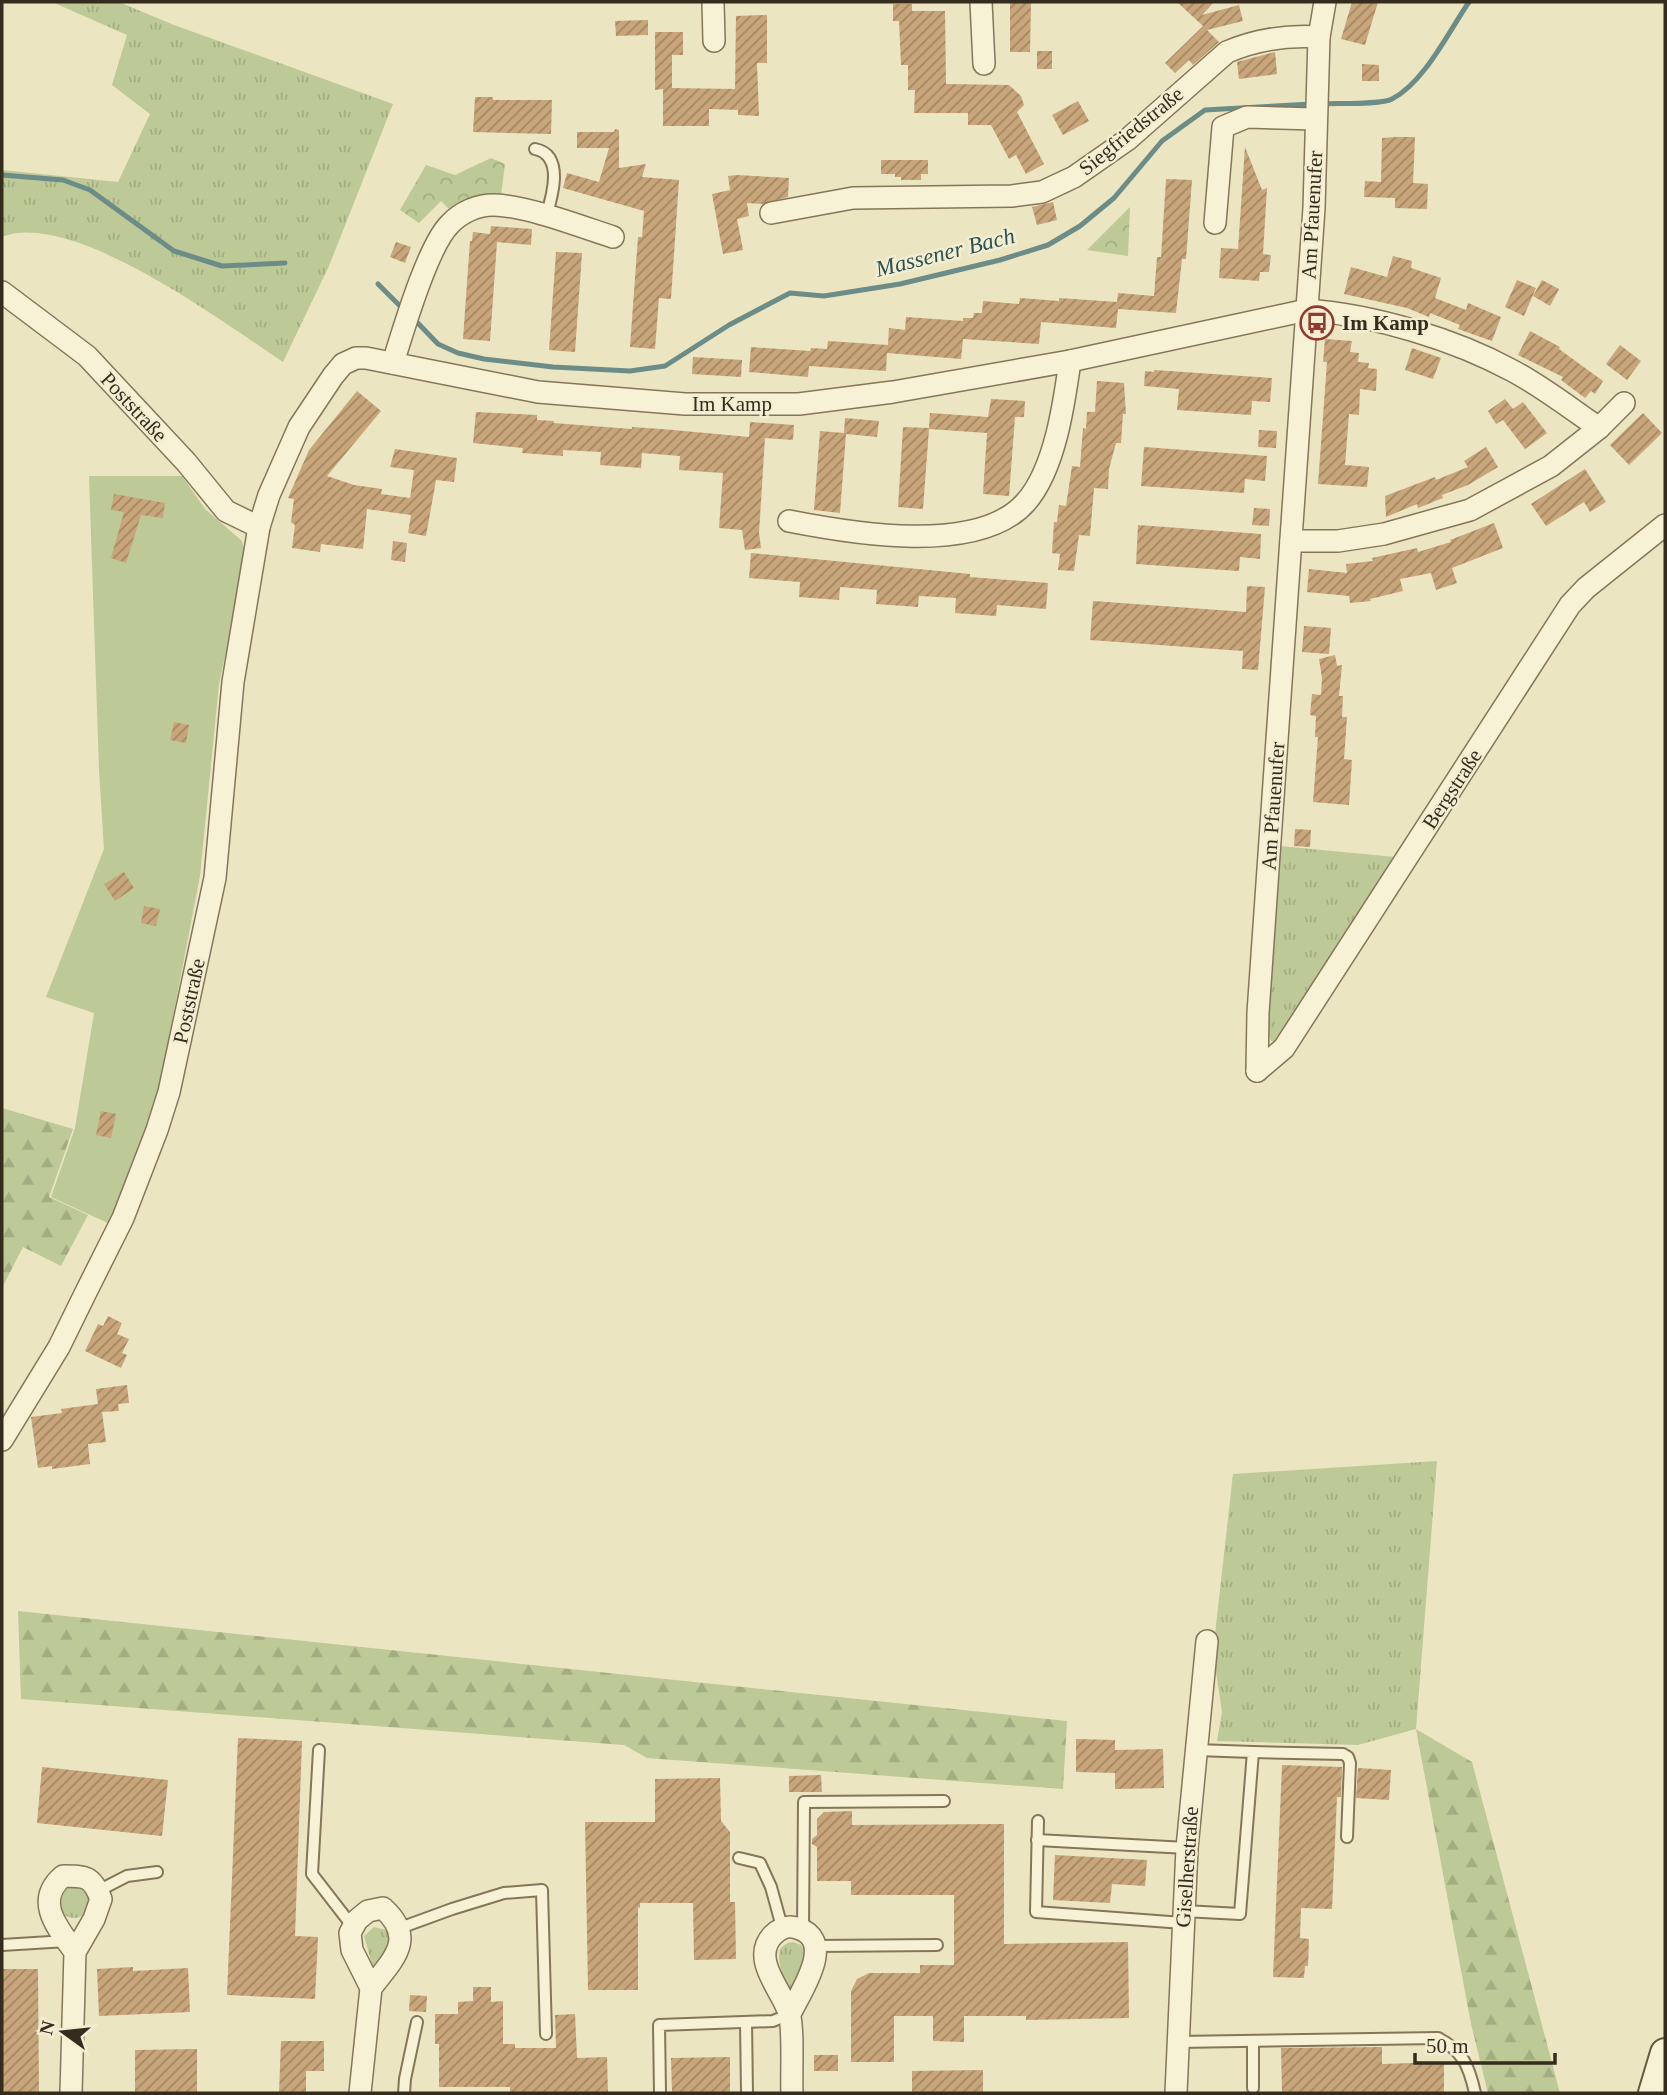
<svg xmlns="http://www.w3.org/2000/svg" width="1667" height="2095" viewBox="0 0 1667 2095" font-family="'Times New Roman',serif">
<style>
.grass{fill:url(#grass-tufts)}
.forest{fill:url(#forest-firs)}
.park{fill:url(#park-crowns)}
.garden{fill:#bdc997}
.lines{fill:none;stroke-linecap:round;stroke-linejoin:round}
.stream{stroke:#6c8c88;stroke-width:5}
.building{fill:url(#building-hatch)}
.service-casing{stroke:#85765a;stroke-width:14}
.minor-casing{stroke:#85765a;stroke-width:24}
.secondary-casing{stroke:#66573d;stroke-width:32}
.service{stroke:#f7f1d5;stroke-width:10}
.minor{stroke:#f7f1d5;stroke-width:21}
.secondary{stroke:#f7f1d5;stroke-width:28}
.labels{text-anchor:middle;stroke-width:5;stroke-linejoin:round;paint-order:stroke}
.street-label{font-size:21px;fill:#352c1e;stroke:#f3eed1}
.poi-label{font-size:21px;font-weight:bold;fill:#352c1e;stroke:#f3eed1;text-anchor:start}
.water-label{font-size:23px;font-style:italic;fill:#2e5254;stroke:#f3eed1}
</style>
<defs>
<pattern id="grass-tufts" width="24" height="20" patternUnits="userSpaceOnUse" patternTransform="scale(1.75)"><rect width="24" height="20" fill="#bdc997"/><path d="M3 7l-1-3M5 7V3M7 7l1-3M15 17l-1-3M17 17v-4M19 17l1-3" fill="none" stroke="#a3ad82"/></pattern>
<pattern id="forest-firs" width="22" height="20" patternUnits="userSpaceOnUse" patternTransform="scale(1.75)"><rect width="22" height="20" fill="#bdc997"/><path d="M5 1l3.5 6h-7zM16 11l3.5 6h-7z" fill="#a3ad82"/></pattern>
<pattern id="park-crowns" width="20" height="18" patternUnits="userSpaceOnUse" patternTransform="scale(1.75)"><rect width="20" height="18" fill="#bdc997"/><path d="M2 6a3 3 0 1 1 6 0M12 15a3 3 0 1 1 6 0" fill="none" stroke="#a3ad82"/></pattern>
<pattern id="building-hatch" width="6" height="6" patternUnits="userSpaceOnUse" patternTransform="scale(1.75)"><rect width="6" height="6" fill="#c8a57a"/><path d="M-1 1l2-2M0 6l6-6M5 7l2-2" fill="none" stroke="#a38763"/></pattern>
</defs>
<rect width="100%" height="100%" fill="#ece5c2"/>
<!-- grass -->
<g class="grass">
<path d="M 52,2 L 119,2 L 174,25 L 393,104 L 329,266 L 283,362 C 224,323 72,209 2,237 L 2,170 L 118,182 L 150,114 L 112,85 L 127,35 Z"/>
<path d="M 1280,846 L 1395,857 L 1279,1043 L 1271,1041 L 1265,1027 Z"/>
<path d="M 1437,1461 L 1416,1729 L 1358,1745 L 1217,1741 L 1222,1712 L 1213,1652 L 1233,1474 Z"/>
<circle cx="74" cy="1902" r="16"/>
<path d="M 374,1927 L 386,1930 C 393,1943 381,1957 373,1968 L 364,1936 Z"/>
<path d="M 793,1942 L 801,1945 L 805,1951 L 800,1973 L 792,1990 L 788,1987 C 783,1973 768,1945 793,1942 Z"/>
</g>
<!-- forest -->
<g class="forest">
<path d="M 2,1108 L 73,1129 L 49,1197 L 88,1215 L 61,1266 L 23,1247 L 2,1288 Z"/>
<path d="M 18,1611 L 1067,1721 L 1063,1789 L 647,1758 L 624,1745 L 21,1699 Z"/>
<path d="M 1416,1729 L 1472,1762 L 1560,2093 L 1488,2093 L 1471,2024 Z"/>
</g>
<!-- park -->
<g class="park">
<path d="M 491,158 L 505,164 L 501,196 L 450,210 L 441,201 L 419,223 L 400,210 L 426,165 L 455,175 Z"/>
<path d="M 1130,207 L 1128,256 L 1087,250 Z"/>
</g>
<!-- garden -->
<path class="garden" d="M 89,476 L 182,476 L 205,509 L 242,541 L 246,559 L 219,684 L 200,876 L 160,1084 L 148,1127 L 110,1224 L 51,1197 L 75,1128 L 94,1013 L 46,997 L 104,849 L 99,770 Z"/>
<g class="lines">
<!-- stream -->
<g class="stream">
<path d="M 1321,104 C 1336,103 1381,105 1392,99 C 1424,83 1449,31 1469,2"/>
<path d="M 2,175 L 63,180 L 90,190 L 174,251 L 222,266 L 285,263"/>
<path d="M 378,284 L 403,309"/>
<path d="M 413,318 L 438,344 L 458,353 L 484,359 L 553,367 L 630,371 L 665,366 L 729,325 L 790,293 L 824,296 L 900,284 L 1000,260 L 1048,245 L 1080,226 L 1114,198 L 1162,141 L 1205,110 L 1312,104"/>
</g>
</g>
<!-- building -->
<g class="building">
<path d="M 1010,2 L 1031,2 L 1030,52 L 1010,52 Z"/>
<path d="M 1177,2 L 1214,2 L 1202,15 L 1239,5 L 1243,21 L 1207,30 L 1219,42 L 1193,65 L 1189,60 L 1175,73 L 1165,63 L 1203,26 Z"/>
<path d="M 1352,2 L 1378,2 L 1365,45 L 1341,39 Z"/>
<path d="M 893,4 L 912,4 L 912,11 L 945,11 L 946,84 L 1009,85 L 1021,96 L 1024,105 L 1017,112 L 1044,164 L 1026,174 L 1016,155 L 1009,159 L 991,125 L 968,125 L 968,113 L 914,113 L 915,90 L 908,90 L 908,65 L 901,65 L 899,21 L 893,21 Z"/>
<path d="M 767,15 L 767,63 L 757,63 L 759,116 L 738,115 L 738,110 L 709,109 L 709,126 L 663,126 L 663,89 L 655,90 L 655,32 L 683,32 L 683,55 L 672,55 L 672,88 L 735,89 L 736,16 Z"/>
<path d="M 648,20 L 648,35 L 616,36 L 615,21 Z"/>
<rect x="1037" y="51" width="15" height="18"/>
<path d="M 1275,52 L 1277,74 L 1239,79 L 1237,62 Z"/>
<path d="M 1362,64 L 1379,65 L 1379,81 L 1362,81 Z"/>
<path d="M 475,97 L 493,97 L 493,100 L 552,100 L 551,134 L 473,132 Z"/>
<path d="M 1078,101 L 1089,121 L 1063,135 L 1052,115 Z"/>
<path d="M 615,129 L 619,130 L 619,168 L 646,164 L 642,177 L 679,180 L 671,299 L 659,298 L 655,349 L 630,347 L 638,237 L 642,237 L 644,211 L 563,188 L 567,173 L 599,182 L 609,148 L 577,148 L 577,132 L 614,132 Z"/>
<path d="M 1396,137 L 1415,137 L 1413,183 L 1428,184 L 1427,209 L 1395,208 L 1395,198 L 1364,197 L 1365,181 L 1381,182 L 1382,138 Z"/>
<path d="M 1245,147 L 1262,190 L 1267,188 L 1263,254 L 1271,255 L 1269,272 L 1260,272 L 1259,281 L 1219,278 L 1221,248 L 1238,249 Z"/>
<path d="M 881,160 L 928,160 L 928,174 L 921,174 L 921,180 L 901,180 L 901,177 L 895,177 L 895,174 L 881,174 Z"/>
<path d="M 737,175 L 789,178 L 788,197 L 762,204 L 747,203 L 749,216 L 737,219 L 743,250 L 723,254 L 712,194 L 730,190 L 728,176 Z"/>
<path d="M 1166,179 L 1192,180 L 1186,259 L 1182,259 L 1176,313 L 1118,309 L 1116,328 L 1041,322 L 1039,344 L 963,339 L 961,359 L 887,353 L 886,371 L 809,366 L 808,377 L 749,372 L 751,347 L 810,351 L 811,348 L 827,349 L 828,341 L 888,345 L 889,328 L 905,330 L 906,317 L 963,321 L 963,318 L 973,318 L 974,313 L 982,313 L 983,301 L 1019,304 L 1020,298 L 1059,301 L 1059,298 L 1117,302 L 1118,293 L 1154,296 L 1157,257 L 1161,257 Z"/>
<path d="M 1053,202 L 1057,220 L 1037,225 L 1032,207 Z"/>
<path d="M 491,226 L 532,229 L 531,245 L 497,242 L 490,341 L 463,339 L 470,241 L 472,241 L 473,232 L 490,234 Z"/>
<path d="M 396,242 L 411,247 L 405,263 L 390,257 Z"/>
<path d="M 556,252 L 582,253 L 575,352 L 549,350 Z"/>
<path d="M 1393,256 L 1412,261 L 1411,268 L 1441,278 L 1435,298 L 1466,310 L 1468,303 L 1501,317 L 1492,341 L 1458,329 L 1460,325 L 1430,313 L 1429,317 L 1407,308 L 1344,294 L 1351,267 L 1387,277 Z"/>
<path d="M 1517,280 L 1536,288 L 1524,316 L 1505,307 Z"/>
<path d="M 1542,280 L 1559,289 L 1550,306 L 1533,296 Z"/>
<path d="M 1530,331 L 1560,347 L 1559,349 L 1603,381 L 1595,394 L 1591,391 L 1585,398 L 1561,380 L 1563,377 L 1518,355 Z"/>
<path d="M 1325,339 L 1352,341 L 1350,352 L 1359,353 L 1358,362 L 1369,363 L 1368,368 L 1377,369 L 1376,391 L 1360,389 L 1359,415 L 1349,414 L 1345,465 L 1369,467 L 1367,487 L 1318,484 L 1327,362 L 1323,362 Z"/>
<path d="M 1620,345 L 1641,361 L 1627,380 L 1606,364 Z"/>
<path d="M 1412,348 L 1441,358 L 1433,379 L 1405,370 Z"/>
<path d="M 693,357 L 742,360 L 741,377 L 692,374 Z"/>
<path d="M 1154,370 L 1272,378 L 1270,402 L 1252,401 L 1251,415 L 1177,410 L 1179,389 L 1144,386 L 1145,371 L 1154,372 Z"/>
<path d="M 1097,381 L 1124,383 L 1126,414 L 1123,414 L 1121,443 L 1116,443 L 1109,469 L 1108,489 L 1094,488 L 1090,536 L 1079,535 L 1074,571 L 1058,570 L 1060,554 L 1052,553 L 1054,522 L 1057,522 L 1059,505 L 1066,506 L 1072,466 L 1080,467 L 1083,428 L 1086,429 L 1087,412 L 1095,412 Z"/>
<path d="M 357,391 L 381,411 L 327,476 L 354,485 L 382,489 L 381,494 L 410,498 L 414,470 L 390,467 L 395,449 L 457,458 L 454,482 L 436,480 L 426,536 L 408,533 L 411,515 L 367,509 L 363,549 L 321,544 L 320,552 L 292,548 L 295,525 L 291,522 L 294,499 L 288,498 L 309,450 Z"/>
<path d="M 991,399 L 1025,401 L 1024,417 L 1015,417 L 1009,496 L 983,494 L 987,433 L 929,429 L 923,509 L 898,507 L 903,427 L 929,428 L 930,413 L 988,417 Z"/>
<path d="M 1505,399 L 1513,409 L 1523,402 L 1547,433 L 1525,449 L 1503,420 L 1496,424 L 1488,411 Z"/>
<path d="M 476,412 L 537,415 L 537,420 L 554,421 L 553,423 L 632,429 L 632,427 L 662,429 L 749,437 L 750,422 L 794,425 L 793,440 L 765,438 L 759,533 L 761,548 L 745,550 L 742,530 L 719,528 L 723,473 L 679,470 L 680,456 L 642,453 L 641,468 L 600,465 L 601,452 L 563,450 L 563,456 L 522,453 L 523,448 L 473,443 Z"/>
<path d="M 1643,413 L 1662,433 L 1629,465 L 1610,445 Z"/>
<path d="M 845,418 L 879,421 L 877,437 L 846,434 L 840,513 L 814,510 L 820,431 L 844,433 Z"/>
<path d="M 1259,430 L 1277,431 L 1276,448 L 1258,447 Z"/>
<path d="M 1144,447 L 1267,456 L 1265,481 L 1245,479 L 1244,493 L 1141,486 Z"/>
<path d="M 1486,447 L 1498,467 L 1468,485 L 1442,495 L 1443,498 L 1418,508 L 1417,504 L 1386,517 L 1385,496 L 1435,477 L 1436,480 L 1468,467 L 1464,461 Z"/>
<path d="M 1585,469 L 1606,502 L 1590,512 L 1584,502 L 1546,526 L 1531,504 Z"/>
<path d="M 114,494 L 165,503 L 163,518 L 141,515 L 126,563 L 111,558 L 124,512 L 111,510 Z"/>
<path d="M 1254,508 L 1270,509 L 1269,526 L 1252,525 Z"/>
<path d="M 1494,523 L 1503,548 L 1452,568 L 1457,583 L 1436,590 L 1431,573 L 1400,579 L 1403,591 L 1370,599 L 1371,601 L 1350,603 L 1349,596 L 1307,592 L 1309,569 L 1347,573 L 1346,564 L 1373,561 L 1372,558 L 1417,548 L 1418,552 L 1451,542 L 1450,540 Z"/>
<path d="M 1138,525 L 1261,534 L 1260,559 L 1240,557 L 1239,571 L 1136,564 Z"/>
<path d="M 393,541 L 407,543 L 405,562 L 391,560 Z"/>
<path d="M 751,553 L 970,574 L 970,577 L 1048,583 L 1046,609 L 997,605 L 996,616 L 955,613 L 956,598 L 919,596 L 918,607 L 876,604 L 877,590 L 840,587 L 839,600 L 799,597 L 800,582 L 749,578 Z"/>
<path d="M 1247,586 L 1265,587 L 1258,670 L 1242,669 L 1243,651 L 1090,640 L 1093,601 L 1246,612 Z"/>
<path d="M 1304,626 L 1331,628 L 1329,654 L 1302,652 Z"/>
<path d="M 1335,655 L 1337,666 L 1342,665 L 1339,696 L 1343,696 L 1342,717 L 1347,717 L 1344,759 L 1352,760 L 1349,805 L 1313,802 L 1318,737 L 1315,737 L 1316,716 L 1310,715 L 1312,694 L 1321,695 L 1322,678 L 1319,659 Z"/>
<path d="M 174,722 L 189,725 L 186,743 L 170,740 Z"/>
<path d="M 1295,829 L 1311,830 L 1310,847 L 1294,846 Z"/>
<path d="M 124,872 L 134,888 L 115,901 L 104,884 Z"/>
<path d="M 144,906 L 160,909 L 156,926 L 141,923 Z"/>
<path d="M 101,1111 L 116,1114 L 111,1138 L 96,1135 Z"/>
<path d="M 108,1316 L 122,1323 L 117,1334 L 129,1339 L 122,1353 L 127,1355 L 121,1368 L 85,1351 L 98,1324 L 103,1326 Z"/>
<path d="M 127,1385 L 129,1403 L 118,1404 L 119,1411 L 102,1412 L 106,1442 L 88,1444 L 90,1464 L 52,1469 L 52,1466 L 38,1468 L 31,1417 L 62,1413 L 61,1409 L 98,1404 L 96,1389 Z"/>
<path d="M 238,1738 L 302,1741 L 295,1936 L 318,1937 L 315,1999 L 227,1995 Z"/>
<path d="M 1076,1739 L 1115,1740 L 1115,1750 L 1163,1749 L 1164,1788 L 1115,1789 L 1115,1773 L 1076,1772 Z"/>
<path d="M 1282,1765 L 1342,1767 L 1341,1797 L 1337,1797 L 1332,1909 L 1301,1908 L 1300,1938 L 1309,1939 L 1308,1966 L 1305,1966 L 1304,1978 L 1273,1977 Z"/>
<path d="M 42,1767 L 168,1780 L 162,1836 L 37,1823 Z"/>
<path d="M 1358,1768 L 1391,1770 L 1389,1800 L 1356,1798 Z"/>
<path d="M 821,1775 L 822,1792 L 789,1792 L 789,1776 Z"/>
<path d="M 720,1778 L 721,1821 L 730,1832 L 730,1902 L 735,1902 L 736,1959 L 694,1960 L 693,1903 L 640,1903 L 640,1908 L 638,1907 L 638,1990 L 588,1990 L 585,1822 L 655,1822 L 655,1779 Z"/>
<path d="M 852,1811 L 852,1825 L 1004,1824 L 1004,1944 L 1128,1942 L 1129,2018 L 1026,2020 L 1026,2016 L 964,2016 L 964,2042 L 933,2041 L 933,2016 L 894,2016 L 894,2062 L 851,2062 L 851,1991 L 857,1979 L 869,1973 L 920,1973 L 920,1965 L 954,1965 L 954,1895 L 851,1895 L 851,1881 L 817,1881 L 817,1847 L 812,1844 L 812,1839 L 817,1835 L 817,1819 L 824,1812 Z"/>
<path d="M 1055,1855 L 1147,1860 L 1145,1886 L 1112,1884 L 1110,1903 L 1053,1900 Z"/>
<path d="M 133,1967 L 133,1971 L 188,1968 L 190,2012 L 99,2016 L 97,1969 Z"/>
<path d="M 2,1969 L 38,1969 L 39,2093 L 2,2093 Z"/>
<path d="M 473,1987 L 491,1987 L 491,2002 L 503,2001 L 503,2044 L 515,2044 L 515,2048 L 556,2048 L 555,2015 L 575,2014 L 577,2058 L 607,2057 L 608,2093 L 510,2093 L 510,2087 L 439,2087 L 439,2044 L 435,2044 L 435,2014 L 458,2014 L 458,2002 L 473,2001 Z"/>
<path d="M 410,1995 L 427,1996 L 426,2012 L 409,2011 Z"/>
<path d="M 281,2041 L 324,2041 L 324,2071 L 306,2071 L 306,2093 L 279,2093 Z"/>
<path d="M 1382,2047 L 1382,2064 L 1444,2062 L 1444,2093 L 1282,2093 L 1281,2048 Z"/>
<path d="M 197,2049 L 197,2093 L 135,2093 L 135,2050 Z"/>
<rect x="814" y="2055" width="24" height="16"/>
<path d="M 730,2057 L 730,2093 L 672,2093 L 671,2058 Z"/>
<path d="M 983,2070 L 983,2093 L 912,2093 L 912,2071 Z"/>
</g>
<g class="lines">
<defs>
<g id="service">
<path d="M 535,149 C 565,155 552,197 546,217"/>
<path d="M 319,1750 L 312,1874 L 353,1927"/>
<path d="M 1253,1752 L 1343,1754 L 1348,1757 L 1350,1763 L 1347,1837"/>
<path d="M 1038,1821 L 1036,1912 L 1183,1923"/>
<path d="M 1037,1840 L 1187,1848"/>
<path d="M 739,1858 L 760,1863 L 771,1887 L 782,1927"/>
<path d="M 98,1891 L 127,1876 L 157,1872"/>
<path d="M 1184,1911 L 1240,1914 L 1253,1752 L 1196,1750"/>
<path d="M 400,1928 L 452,1909 L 504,1893 L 542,1890 L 546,2034"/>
<path d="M 803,1930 L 804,1802 L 944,1801"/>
<path d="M 2,1945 L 67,1941"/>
<path d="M 816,1946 L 937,1945"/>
<path d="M 746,2022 L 747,2093"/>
<path d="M 1253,2041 L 1253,2088"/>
<path d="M 1178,2042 L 1438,2038 C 1463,2051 1469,2066 1475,2093"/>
<path d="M 404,2093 L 405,2079 L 417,2022"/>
<path d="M 660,2093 L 659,2025 L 773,2021 L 790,2014"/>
</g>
<g id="minor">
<path d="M 713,2 L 714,41"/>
<path d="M 981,2 L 984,64"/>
<path d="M 771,213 L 853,198 L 1012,196 L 1042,192 L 1074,177 L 1127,140 L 1227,52 C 1257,39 1287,35 1319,37"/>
<path d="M 1215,223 L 1223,127 L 1247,117 L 1315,119"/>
<path d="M 2,292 L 87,356 L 186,462 L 226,511 L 259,527"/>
<path d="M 393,363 C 403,331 428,245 450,224 C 461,212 478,205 493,205 C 525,205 582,227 613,237"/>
<path d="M 1599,428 L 1624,403"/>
<path d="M 789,521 C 850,533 979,556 1026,502 C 1055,469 1064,404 1070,361"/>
<path d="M 1257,1071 L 1258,1013 L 1314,208 L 1319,37 L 1325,2"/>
<path d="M 1257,1071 L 1284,1048 L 1570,605 L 1586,588 L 1665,525"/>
<path d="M 2,1440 L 59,1347 L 86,1292 L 123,1218 L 157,1130 L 169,1092 L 215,878 L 233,682 L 259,527 L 269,495 L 299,427 L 333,376 L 343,364 L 356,358 L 366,358 L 538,392 L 685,404 L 799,404 L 893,392 L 1070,361 L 1307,310 C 1374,315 1454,339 1513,371 C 1543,387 1571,409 1599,428 L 1551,466 L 1470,510 L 1384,534 L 1338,541 L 1291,541"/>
<path d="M 790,2014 C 801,1991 837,1940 797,1928 C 787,1925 780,1928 773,1935 C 750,1959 782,1990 789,2013 C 794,2028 791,2075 792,2093"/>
<path d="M 71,2093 L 75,1952 L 94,1919 L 101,1899 C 92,1876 86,1876 63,1876 C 34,1901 57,1927 75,1952"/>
<path d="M 360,2093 L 371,1988 L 352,1950 L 350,1933 L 357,1920 L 368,1911 L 383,1908 C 417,1939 393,1959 371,1988"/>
<path d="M 1176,2093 L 1187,1848 L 1207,1641"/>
</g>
<path id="secondary" d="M 1653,2093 L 1665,2053"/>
</defs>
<!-- service casing -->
<use href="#service" class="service-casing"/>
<!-- minor casing -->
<use href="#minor" class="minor-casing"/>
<!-- secondary casing -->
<use href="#secondary" class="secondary-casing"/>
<!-- service -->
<use href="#service" class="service"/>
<!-- minor -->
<use href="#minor" class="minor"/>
<!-- secondary -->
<use href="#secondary" class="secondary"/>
</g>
<!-- icons -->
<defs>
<symbol id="bus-ring" viewBox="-11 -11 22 22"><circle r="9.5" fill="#f3eed1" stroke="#913a2d" stroke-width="1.5"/><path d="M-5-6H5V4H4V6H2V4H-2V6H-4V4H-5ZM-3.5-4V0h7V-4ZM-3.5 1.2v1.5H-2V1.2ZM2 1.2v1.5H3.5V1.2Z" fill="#913a2d"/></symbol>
</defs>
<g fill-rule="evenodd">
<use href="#bus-ring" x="1298" y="304" width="38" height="38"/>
</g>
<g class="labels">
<!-- street labels -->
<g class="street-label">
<text transform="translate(1131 131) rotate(-39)" y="7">Siegfriedstraße</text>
<text transform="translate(1312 215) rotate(-87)" y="7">Am Pfauenufer</text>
<text x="732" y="411">Im Kamp</text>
<text transform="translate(134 407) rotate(47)" y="7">Poststraße</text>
<text transform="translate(1452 789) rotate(-57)" y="7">Bergstraße</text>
<text transform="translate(1273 806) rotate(-86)" y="7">Am Pfauenufer</text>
<text transform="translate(189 1001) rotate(-78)" y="7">Poststraße</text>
<text transform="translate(1187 1867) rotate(-86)" y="7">Giselherstraße</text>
</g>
<!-- poi labels -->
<g class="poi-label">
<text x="1342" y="330">Im Kamp</text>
</g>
<!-- water labels -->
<g class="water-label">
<text transform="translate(945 252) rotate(-14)" y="8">Massener Bach</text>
</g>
</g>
<!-- border -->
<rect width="1667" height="2095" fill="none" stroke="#352c1e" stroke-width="7"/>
<!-- north arrow -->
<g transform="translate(63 2032) rotate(285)" stroke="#f3eed1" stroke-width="5" paint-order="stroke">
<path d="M0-5L12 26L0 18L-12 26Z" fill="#352c1e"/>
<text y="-10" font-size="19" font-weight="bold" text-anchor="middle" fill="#352c1e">N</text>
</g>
<!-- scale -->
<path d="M1415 2053v10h140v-10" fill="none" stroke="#352c1e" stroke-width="3.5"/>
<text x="1426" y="2053" font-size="21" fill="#352c1e" stroke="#f3eed1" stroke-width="5" paint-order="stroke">50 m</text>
</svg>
